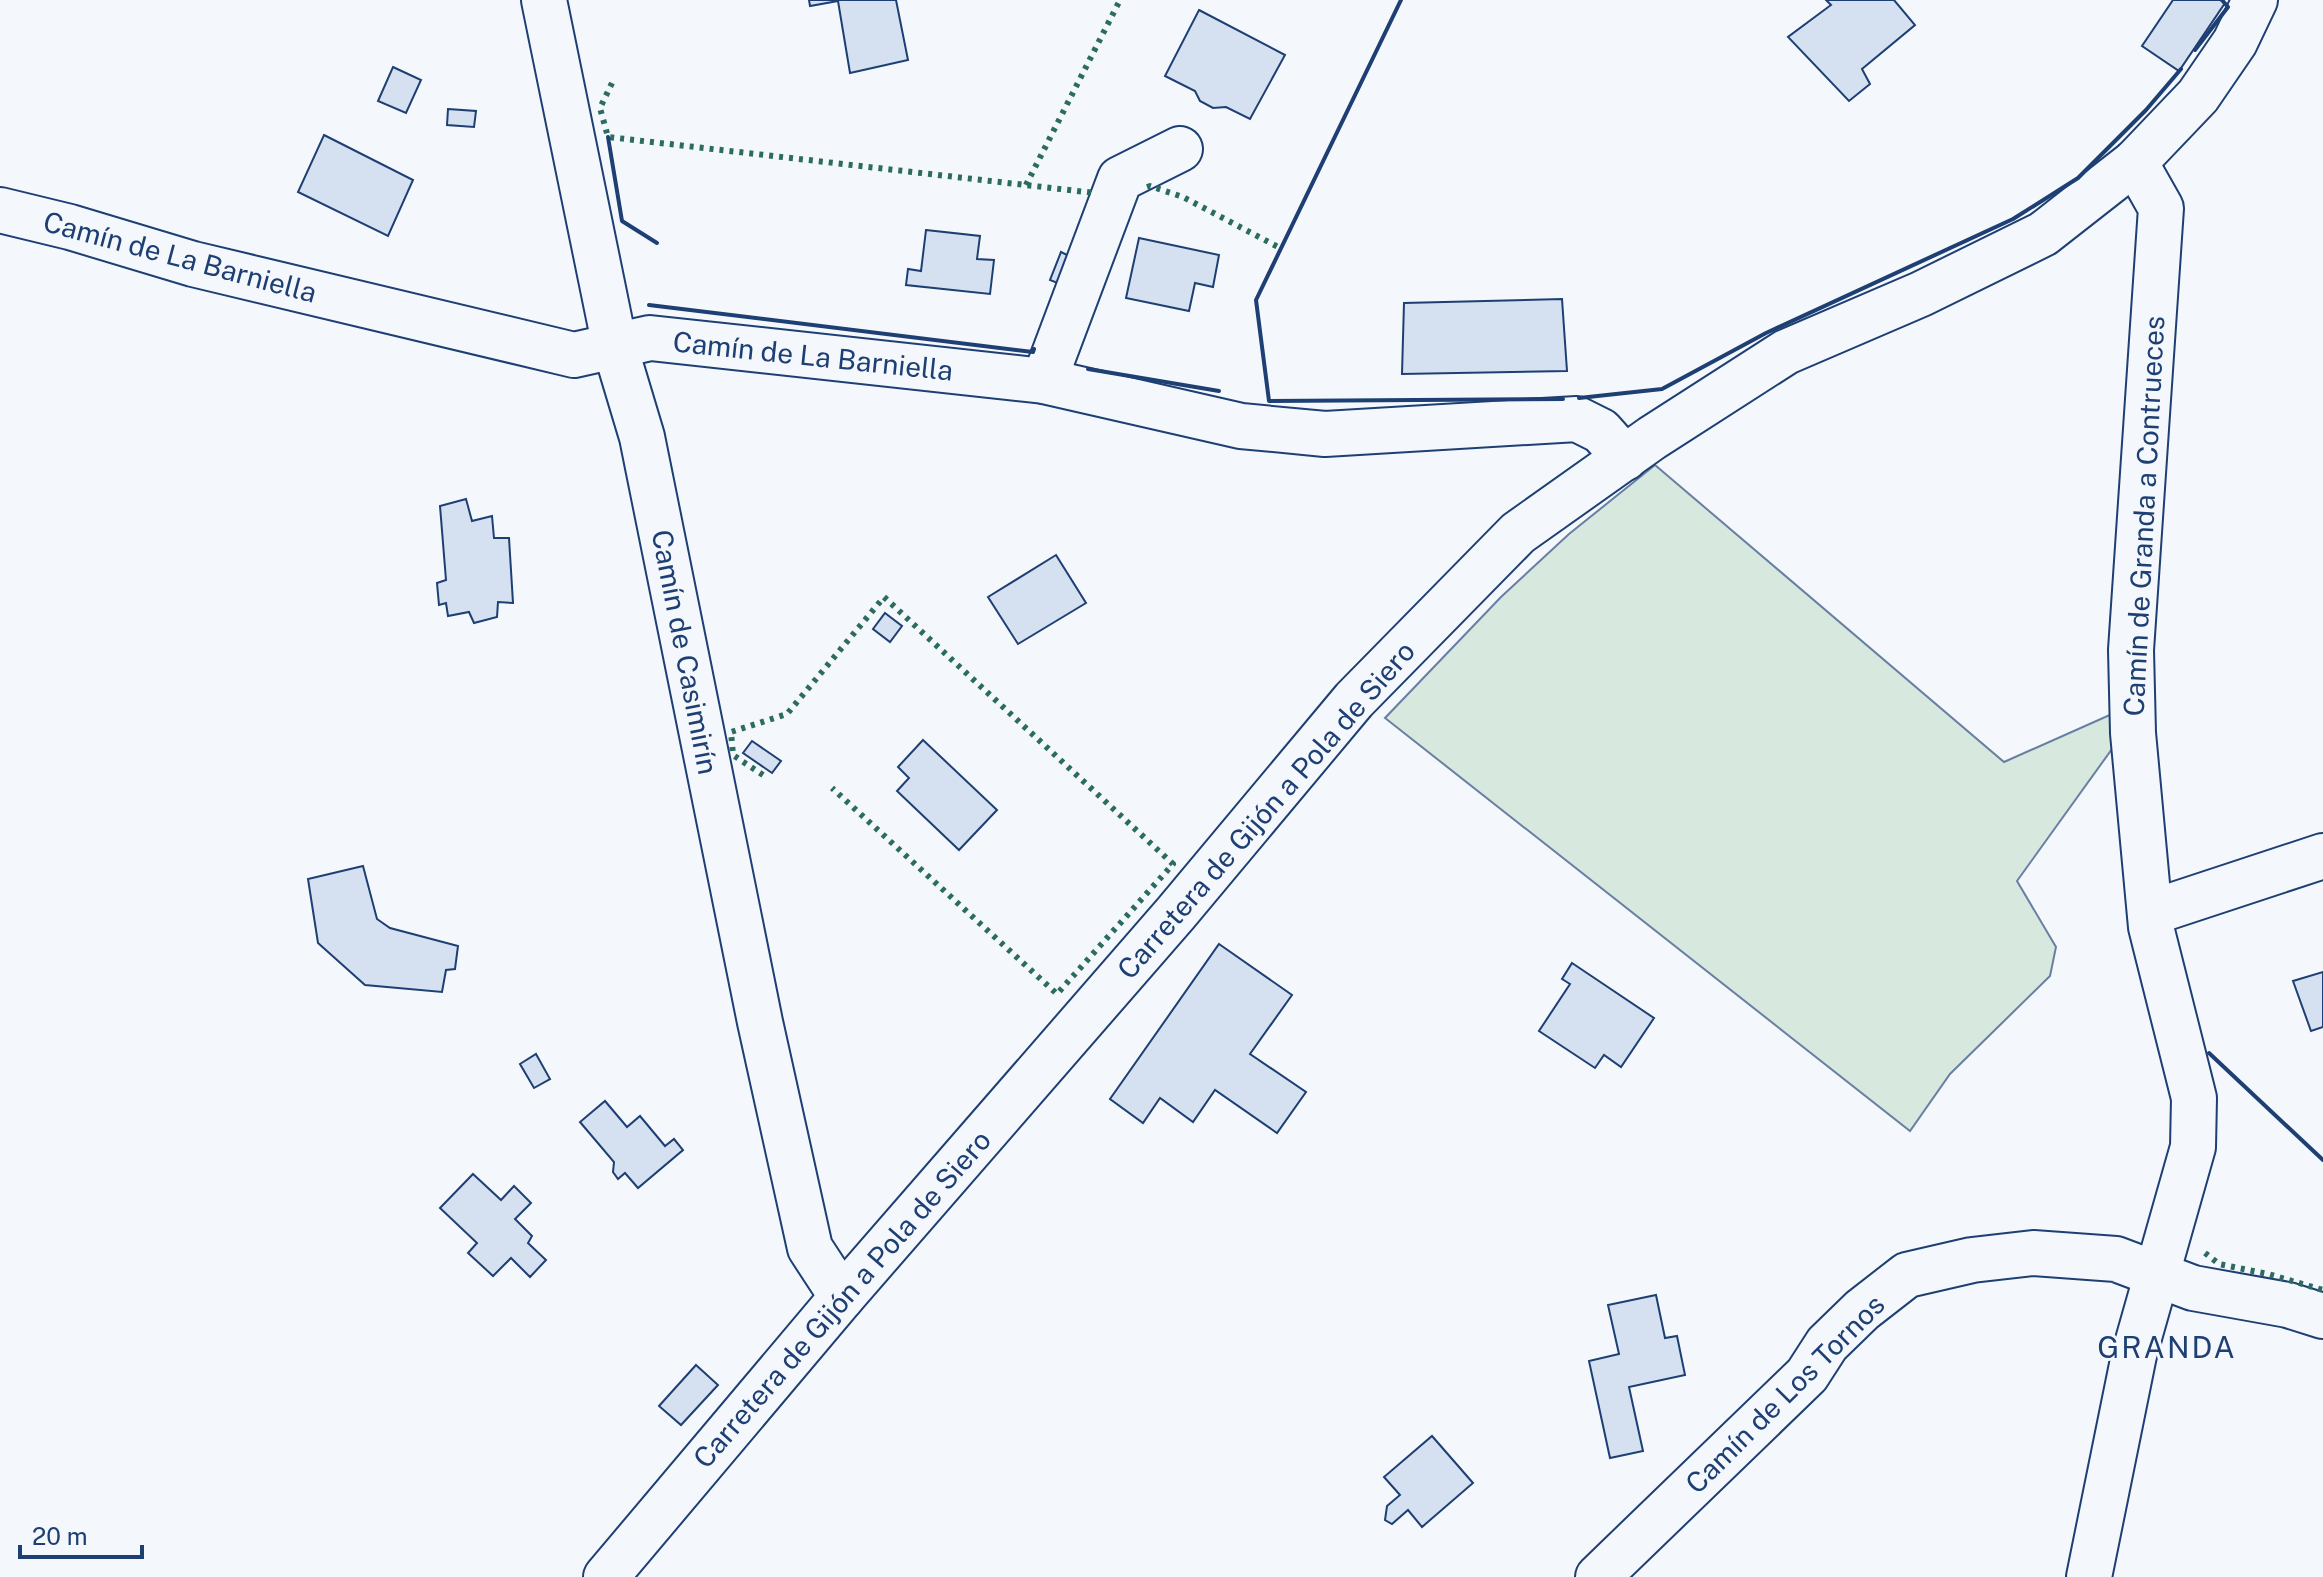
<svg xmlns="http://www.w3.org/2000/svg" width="2323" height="1577" viewBox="0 0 2323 1577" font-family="'Public Sans',sans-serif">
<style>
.green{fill:#d7e8df;stroke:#687fa3;stroke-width:2}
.building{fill:#d5e0f0;stroke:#1d3f73;stroke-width:2}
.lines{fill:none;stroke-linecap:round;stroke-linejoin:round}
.minor-casing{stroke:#1d3f73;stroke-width:48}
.minor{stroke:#f4f7fb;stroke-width:44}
.hedge{stroke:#2c6c60;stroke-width:6;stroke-dasharray:4 6;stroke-linecap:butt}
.wall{stroke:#1d3f73;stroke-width:4}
.labels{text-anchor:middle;stroke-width:6;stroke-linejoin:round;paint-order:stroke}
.street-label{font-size:28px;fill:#1d3f73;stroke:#f4f7fb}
.neighbourhood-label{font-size:30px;letter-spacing:2px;fill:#1d3f73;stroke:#f4f7fb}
</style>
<rect width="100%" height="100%" fill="#f4f7fb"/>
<!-- green -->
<path class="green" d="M 1655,465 L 2004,762 L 2112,714 L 2117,742 L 2017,881 L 2056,947 L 2050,976 L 1950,1074 L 1910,1131 L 1385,718 L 1501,597 L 1569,534 Z"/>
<!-- building -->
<g class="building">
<path d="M 809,0 L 896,0 L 908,60 L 850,73 L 838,1 L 810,6 Z"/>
<path d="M 1826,0 L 1894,0 L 1915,25 L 1862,69 L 1870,84 L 1849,101 L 1788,37 L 1831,5 Z"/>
<path d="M 2173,0 L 2220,0 L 2225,3 L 2179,71 L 2142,46 Z"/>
<path d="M 1199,10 L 1285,55 L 1250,119 L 1226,107 L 1213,108 L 1200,101 L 1195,91 L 1165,76 Z"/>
<path d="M 393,67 L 421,80 L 406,113 L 378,101 Z"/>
<path d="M 448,109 L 476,111 L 474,127 L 447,125 Z"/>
<path d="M 324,135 L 413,180 L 388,236 L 298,192 Z"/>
<path d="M 926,230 L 980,236 L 977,259 L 994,260 L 990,294 L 906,285 L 908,269 L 921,271 Z"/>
<path d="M 1139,238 L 1219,255 L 1213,287 L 1195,283 L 1189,311 L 1126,298 Z"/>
<path d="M 1061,252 L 1071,257 L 1060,284 L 1050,280 Z"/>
<path d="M 1562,299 L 1567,371 L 1402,374 L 1404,303 Z"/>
<path d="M 466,499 L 472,521 L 492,516 L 494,538 L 509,538 L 513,603 L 498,602 L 497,617 L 474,623 L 469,612 L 448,616 L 446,603 L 439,605 L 437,583 L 446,580 L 440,506 Z"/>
<path d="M 1056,555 L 1086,603 L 1018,644 L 988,597 Z"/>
<path d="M 885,613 L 902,626 L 890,642 L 873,629 Z"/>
<path d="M 923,740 L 997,810 L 959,850 L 897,791 L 909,778 L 898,767 Z"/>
<path d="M 752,741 L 781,761 L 772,773 L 743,753 Z"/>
<path d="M 363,866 L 377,919 L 390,928 L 458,946 L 455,969 L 446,970 L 442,992 L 365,985 L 318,943 L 308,879 Z"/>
<path d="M 1219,944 L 1292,995 L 1250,1054 L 1306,1092 L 1277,1133 L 1215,1090 L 1193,1122 L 1160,1098 L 1143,1123 L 1110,1099 Z"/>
<path d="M 1572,963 L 1654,1018 L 1621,1067 L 1604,1055 L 1595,1068 L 1539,1031 L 1570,984 L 1562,979 Z"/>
<path d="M 2323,972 L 2323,1027 L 2311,1031 L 2293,981 Z"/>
<path d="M 536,1054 L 550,1079 L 534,1088 L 520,1064 Z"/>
<path d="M 605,1101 L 627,1127 L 640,1116 L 665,1146 L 674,1139 L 683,1150 L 638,1188 L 625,1173 L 618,1179 L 613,1172 L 614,1162 L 580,1122 Z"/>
<path d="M 473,1174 L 501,1200 L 514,1186 L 531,1203 L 515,1219 L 532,1236 L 528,1243 L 546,1260 L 530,1277 L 511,1258 L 493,1276 L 468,1253 L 477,1243 L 440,1208 Z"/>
<path d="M 1656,1295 L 1665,1338 L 1677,1336 L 1685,1375 L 1629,1387 L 1643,1451 L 1610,1458 L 1589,1361 L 1619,1354 L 1608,1305 Z"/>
<path d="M 696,1365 L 718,1385 L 681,1425 L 659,1406 Z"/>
<path d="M 1432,1436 L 1473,1483 L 1422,1527 L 1408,1510 L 1392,1524 L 1385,1520 L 1387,1506 L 1400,1495 L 1384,1477 Z"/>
</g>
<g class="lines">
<defs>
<g id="minor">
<path d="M 544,0 L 615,347 L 642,437 L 760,1022 L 810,1248 L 842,1297"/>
<path d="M 0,210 L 70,227 L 193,264 L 574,355 L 650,338 L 1044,381 L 1241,426 L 1325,434 L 1577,419 L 1601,431 L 1625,458"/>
<path d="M 1044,381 L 1120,179 L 1180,149"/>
<path d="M 2150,913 L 2323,856"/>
<path d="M 606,1577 L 842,1297 L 1176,913 L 1354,700 L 1518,533 L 1652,438 L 1786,352 L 1921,294 L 2043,234 L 2135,162 L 2198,96 L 2235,42 L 2255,0"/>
<path d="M 1598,1577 L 1807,1375 L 1827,1344 L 1862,1310 L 1907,1275 L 1972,1260 L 2033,1253 L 2116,1259 L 2193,1288 L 2288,1305 L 2323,1316"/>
<path d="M 2089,1577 L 2134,1355 L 2193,1147 L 2194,1098 L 2151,927 L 2133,733 L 2131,650 L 2161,208 L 2135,162"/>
</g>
</defs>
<!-- minor casing -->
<use href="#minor" class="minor-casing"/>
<!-- minor -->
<use href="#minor" class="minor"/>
<!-- hedge -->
<g class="hedge">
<path d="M 612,83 L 600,108 L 608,137 L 1095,193"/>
<path d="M 1026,185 L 1120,0"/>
<path d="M 1147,187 L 1150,186 L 1183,197 L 1280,248"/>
<path d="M 763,775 L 733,755 L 731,732 L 787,714 L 884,597 L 1173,864 L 1057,994 L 832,788"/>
<path d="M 2205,1253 L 2219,1264 L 2268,1274 L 2323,1290"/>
</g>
<!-- wall -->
<g class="wall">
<path d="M 1401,0 L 1256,300 L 1269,401 L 1563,399"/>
<path d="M 2195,50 L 2228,7 L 2222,0"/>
<path d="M 608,137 L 622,221 L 657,243"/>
<path d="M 649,305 L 1033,352 L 1034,349"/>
<path d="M 1088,369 L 1219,391"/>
<path d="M 1579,398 L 1662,389 L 1766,333 L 2013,219 L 2078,178 L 2146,110 L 2181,69"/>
<path d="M 2209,1053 L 2323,1160"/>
</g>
</g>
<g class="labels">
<!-- street labels -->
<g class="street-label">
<text transform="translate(180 257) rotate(15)" y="10">Camín de La Barniella</text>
<text transform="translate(813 356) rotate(6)" y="10">Camín de La Barniella</text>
<text transform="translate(2144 516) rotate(-87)" y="10">Camín de Granda a Contrueces</text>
<text transform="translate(685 652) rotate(79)" y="10">Camín de Casimirín</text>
<text transform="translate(1266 810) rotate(-49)" y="10">Carretera de Gijón a Pola de Siero</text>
<text transform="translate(842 1299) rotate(-49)" y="10">Carretera de Gijón a Pola de Siero</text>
<text transform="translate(1785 1394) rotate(-45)" y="10">Camín de Los Tornos</text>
</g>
<!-- neighbourhood labels -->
<g class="neighbourhood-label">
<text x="2167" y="1358">GRANDA</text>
</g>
</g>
<!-- scale -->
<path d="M20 1545v12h122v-12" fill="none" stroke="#1d3f73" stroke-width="4"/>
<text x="32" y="1545" font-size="24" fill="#1d3f73" stroke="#f4f7fb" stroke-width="6" paint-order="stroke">20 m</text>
</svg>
